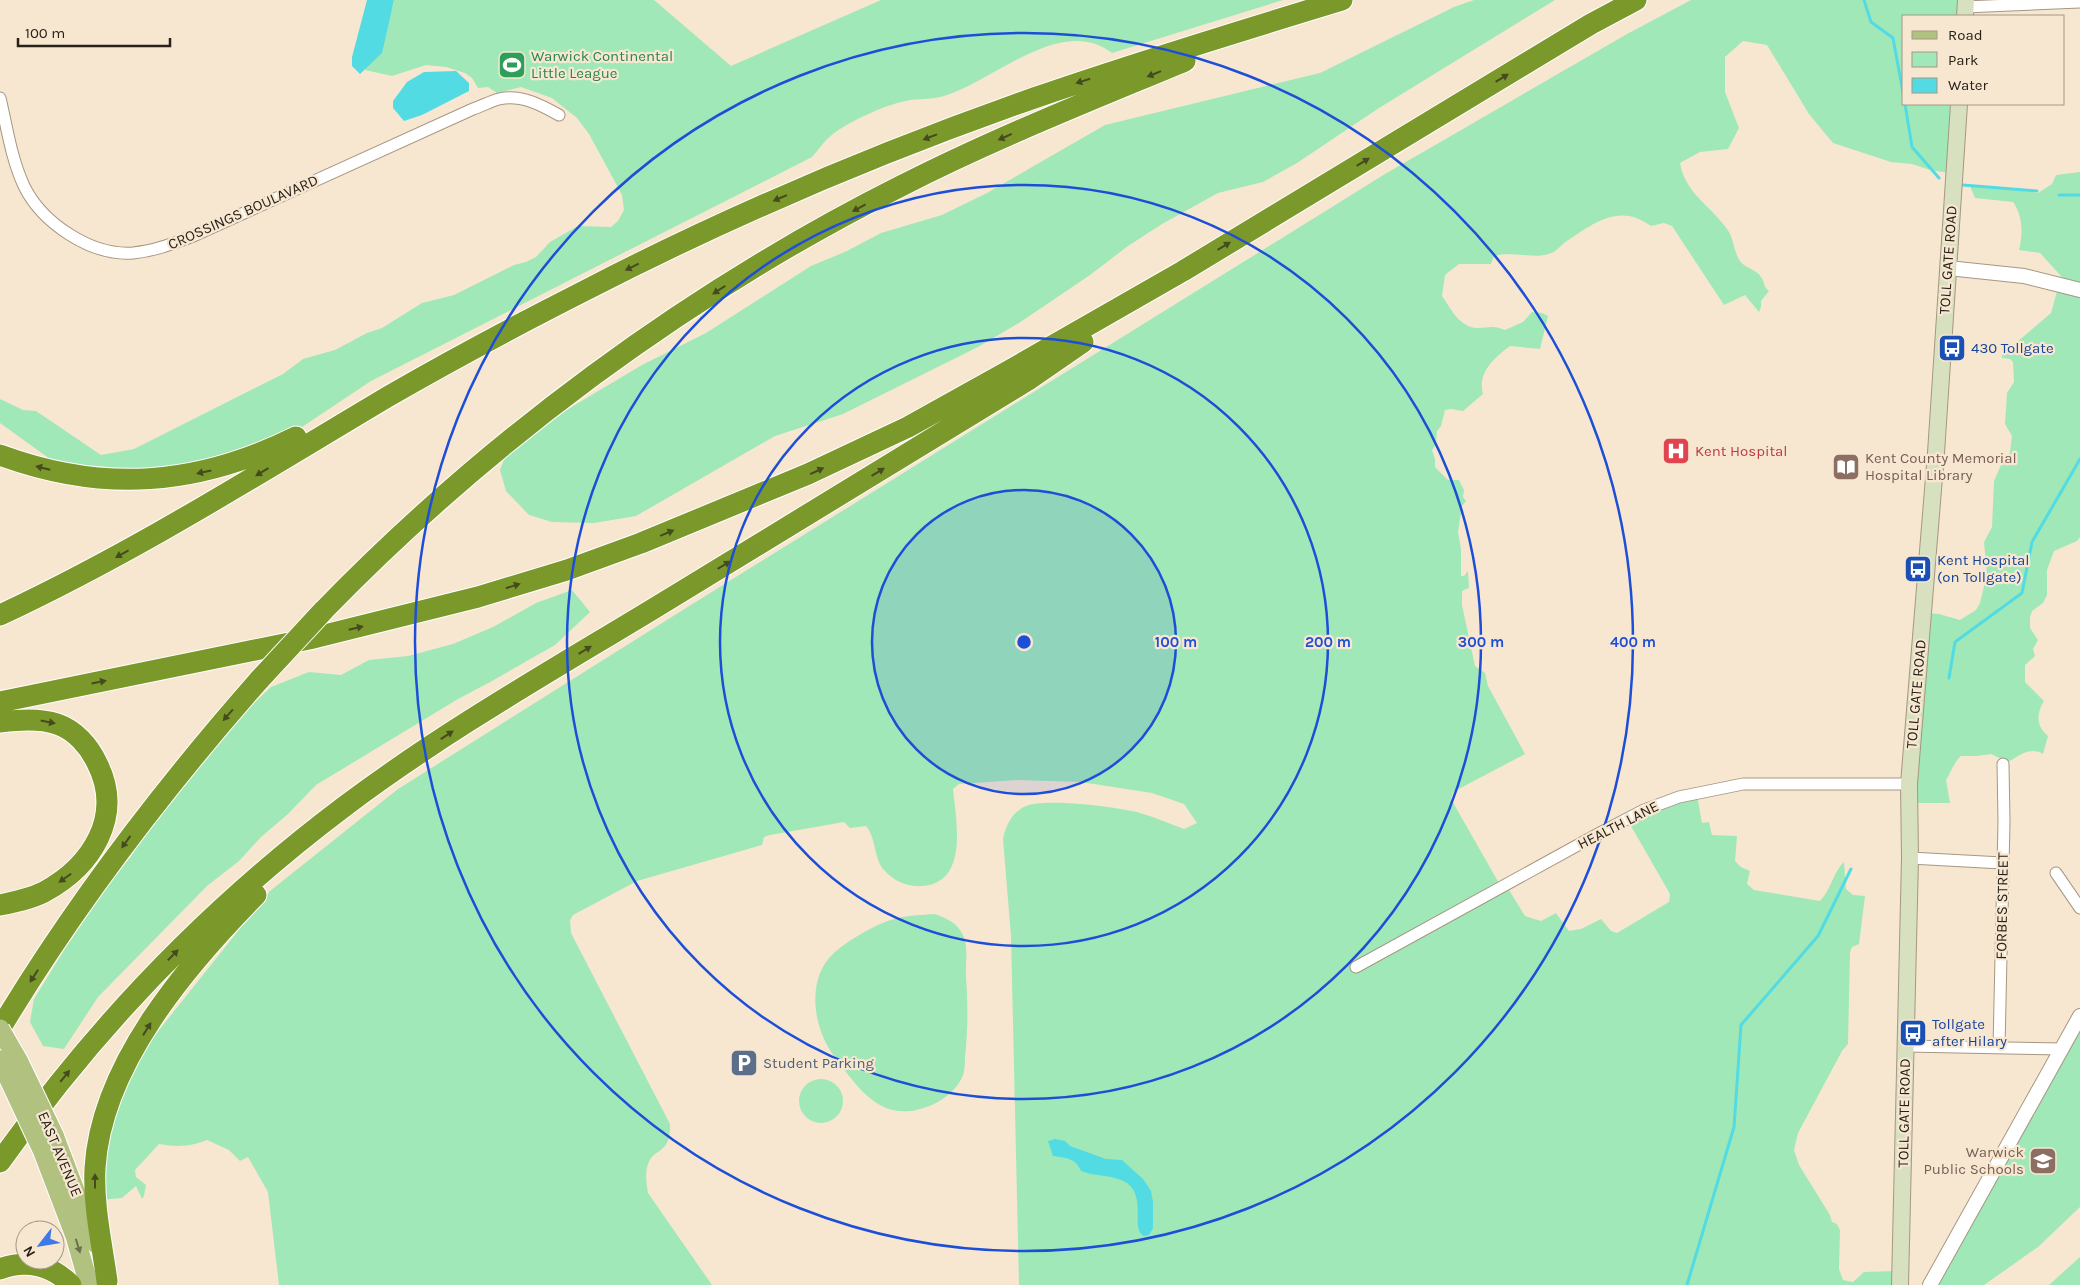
<svg xmlns="http://www.w3.org/2000/svg" width="2080" height="1285" font-family="Karla,sans-serif">
	<rect width="100%" height="100%" fill="#f7e7d1"/>
	<path fill="#a0e8b8" d="M394,0H654L731,66L881,0H1283L1112,53C1061,14 994,81 944,96C932,100 918,98 906,101C887,104 848,122 833,134C825,140 819,149 812,157L371,381L287,437L192,472H68L0,423V399L23,410L36,411L101,455L134,449L283,374L303,359L335,350L367,333L382,328L422,303L454,295L514,265L526,262L536,257L550,242L578,226L611,227L618,221L624,210L622,195L589,134L577,118L552,98L521,87L497,93L488,87L478,88L472,78L465,73L446,67L426,65L392,76L365,70L393,6Z
		M1474,0H1555L1379,108L1297,163L1263,182L1218,193L1162,224L1128,246L1090,275L1019,323L978,347L843,414L775,436L636,516L594,523L552,522L529,515L506,491L500,470L506,454L527,441L553,418L642,365L706,333L811,266L847,251L881,233L942,215L987,193L1105,125L1320,73L1454,7Z
		M1691,0H1965L1964,16H1904V104H1958L1950,173L1930,170L1912,164L1891,162L1833,143L1809,114L1767,45L1743,41L1725,57V92L1739,128L1728,149L1700,152L1680,163C1685,194 1714,208 1729,232C1734,241 1734,252 1740,261C1745,268 1757,270 1761,277C1765,282 1763,287 1769,291L1761,301V307L1759,312L1745,295L1724,305L1672,226L1664,223L1651,226C1618,202 1593,224 1564,243C1560,247 1554,253 1548,254C1536,259 1511,251 1494,256L1491,264H1459L1445,275L1442,296C1451,309 1460,328 1478,328C1492,328 1491,325 1505,330L1523,322L1532,312L1542,313L1548,316L1540,349L1510,346C1494,358 1477,373 1483,394L1463,411L1451,409L1445,410L1441,426L1437,431L1436,444L1432,450L1435,459V467L1448,480H1459L1464,490L1463,497L1466,501L1462,506L1458,532L1461,549V576H1464L1468,571L1469,588L1462,591V605L1475,666L1485,673L1488,686L1525,754L1453,792L1451,799L1500,885H1506L1525,916L1541,921L1556,913L1569,931L1581,929L1601,919L1611,931L1617,933L1669,902L1670,894L1627,819L1697,795L1702,823L1709,822L1712,835L1737,836L1735,861L1741,867L1750,871L1747,884L1754,890L1820,901C1831,890 1833,872 1844,862L1846,889L1853,895L1865,896L1859,944L1852,947L1850,952L1848,1044L1842,1051L1798,1133L1794,1150L1799,1165L1830,1215L1832,1222L1837,1224L1840,1230L1839,1269L1843,1280L1853,1282L1864,1272L1895,1271L1899,1285H1019L1011,936L1003,839C1006,825 1012,812 1026,806C1046,798 1118,807 1140,813C1155,817 1170,824 1184,829L1197,823L1184,804L1152,793L1081,782L1017,780L959,784L953,789C956,820 969,882 923,886C908,887 895,882 885,871C873,859 877,839 866,826L850,828L844,822L770,835L764,837L762,845L637,881L573,915L570,920L571,933L670,1124C670,1134 670,1142 662,1149C659,1152 654,1154 652,1157C644,1166 646,1182 648,1193L712,1285H279L268,1192L248,1157L240,1161L229,1150L207,1140C190,1147 176,1147 159,1144L135,1170L136,1177L146,1185L144,1196L142,1199L136,1186L122,1198L99,1200L97,1175L124,1074L270,891L398,789L686,608L1385,174L1627,34Z
		M2080,172V537L2077,541L2054,551L2047,570V595L2043,603L2032,611L2030,617V628L2038,640L2033,649L2035,656L2025,665V682L2044,701C2036,714 2036,726 2048,736L2043,754C2030,746 2019,756 2008,762L1991,754L1977,756H1961C1953,763 1952,771 1946,780L1950,803H1915L1926,613L1939,614L1960,620L1976,610L1980,603L1987,574L1984,542L1992,527L1994,481L2001,465L2009,460L2012,436L2005,424L2007,393L2014,382L2013,362L2010,359L2002,358V355L2051,313L2059,284L2070,286L2040,253L2019,250C2023,234 2023,216 2013,202L1975,198L1970,186L2004,188L2038,193L2052,184L2056,175Z
		M572,590L590,612L555,645L492,681L458,699L316,785L288,814L261,837L239,861L207,886L98,997L64,1049L43,1046L30,1022L34,999L66,947L109,884L132,855L152,823L238,718L271,687L309,672L341,675L369,660L408,656L453,644L493,627L536,603Z
		M935,914C945,918 954,921 960,930C970,943 965,962 966,977C968,1004 968,1030 965,1057C965,1062 965,1070 963,1075C959,1087 945,1099 934,1104C884,1127 861,1092 834,1056C813,1028 805,978 835,952C850,939 874,925 894,919C907,915 921,915 935,914Z
		M2080,1015V1207L2038,1247L1984,1285H1924Z
		M799 1101a22 22 0 1 1 44 0a22 22 0 1 1-44 0Z
		M2080,1257V1285H2049Z"/>
	<path fill="#53dbe3" d="M367,0H394L382,53L360,74L352,66V57Z
		M456,71L469,83V91L422,115L404,121L393,108V101L407,82L424,72Z
		M1055,1139L1065,1141L1070,1146L1106,1159L1122,1160L1143,1179L1151,1191L1153,1202V1228L1149,1235L1144,1236C1130,1229 1147,1198 1127,1183C1113,1174 1095,1177 1081,1171C1076,1158 1066,1158 1053,1156L1048,1141Z"/>
	<g fill="none" stroke-linecap="round" stroke-linejoin="round">
		<path stroke="#53dbe3" stroke-width="3" d="M1864,0L1871,22L1893,38L1904,98
			M1905,104L1912,147L1939,178
			M1963,185L2037,191
			M2059,195H2080
			M1949,678L1955,642L2022,593L2032,542L2080,459
			M1687,1285L1734,1127L1741,1025L1818,936L1851,869"/>
		<g stroke="#a69782" stroke-width="13">
			<path id="minor" d="M1965,7L2080,2
				M0,98C7,127 11,158 24,186C42,223 91,256 133,253C154,251 172,244 191,237L473,109C482,106 491,101 499,99C521,94 541,105 559,115
				M1910,858L2002,863
				M2056,873L2080,908
				M1356,967L1598,834L1644,810L1679,797L1743,784H1909
				M1906,1046L2063,1049
				M1999,1047L2004,822L2003,764"/>
		</g>
		<g stroke="#a69782" stroke-width="16">
			<path id="tertiary" d="M1948,268L2024,276L2080,290
				M1930,1285L2080,1016"/>
		</g>
		<g stroke="#a69782" stroke-width="18">
			<path id="secondary" d="M1965,16L1966,0
				M1900,1285L1910,858L1909,784L1936,453L1959,104"/>
		</g>
		<g stroke="#fff" stroke-width="21">
			<path id="primary" d="M54,1135L95,1243
				M43,1152L75,1236L89,1285"/>
		</g>
		<g stroke="#fff" stroke-width="23">
			<path id="motorway" d="M0,455C104,493 197,486 296,437
				M323,611C488,441 688,293 901,186C993,139 1089,101 1185,61
				M0,615C135,552 261,472 389,396C453,359 519,324 586,290C731,215 883,151 1037,97C1138,62 1240,31 1342,0
				M0,702L309,639L478,597L567,570L641,543L808,474L908,427L1005,373L1183,271L1591,24L1636,0
				M0,722C18,720 39,718 57,724C75,730 89,746 97,763C124,816 92,866 44,892C30,899 15,902 0,905
				M0,1029C75,904 164,788 260,679
				M0,1162C95,1027 212,906 345,806C442,733 549,672 653,609C778,532 903,456 1028,380L1083,342
				M0,1269C26,1259 52,1265 71,1285
				M107,1281C102,1244 93,1206 95,1168C101,1065 187,965 256,895"/>
		</g>
		<use href="#minor" stroke="#fff" stroke-width="11"/>
		<use href="#tertiary" stroke="#fff" stroke-width="14"/>
		<use href="#secondary" stroke="#d7e0bf" stroke-width="16"/>
		<use href="#primary" stroke="#b0c180" stroke-width="19"/>
		<use href="#motorway" stroke="#7b982b" stroke-width="21"/>
		<g stroke="#fff" stroke-width="21" stroke-linecap="butt">
			<path id="primary-bridge" d="M0,1029L19,1062L54,1135
				M0,1060L43,1152"/>
		</g>
		<g stroke="#fff" stroke-width="23" stroke-linecap="butt">
			<path id="motorway-bridge" d="M260,679L323,611"/>
		</g>
		<use href="#primary-bridge" stroke="#b0c180" stroke-width="19"/>
		<use href="#motorway-bridge" stroke="#7b982b" stroke-width="21"/>
	</g>
	<defs><path id="oneway-solid" d="M-6-.8H1V-3.2L6.5 0L1 3.2V.8H-6Z" transform="scale(1.25)"/></defs>
	<g fill="#444b1f">
		<use href="#oneway-solid" transform="translate(1154 74) rotate(158)"/>
		<use href="#oneway-solid" transform="translate(1502 78) rotate(-31)"/>
		<use href="#oneway-solid" transform="translate(1083 81) rotate(162)"/>
		<use href="#oneway-solid" transform="translate(930 137) rotate(159)"/>
		<use href="#oneway-solid" transform="translate(1005 137) rotate(156)"/>
		<use href="#oneway-solid" transform="translate(1363 162) rotate(-31)"/>
		<use href="#oneway-solid" transform="translate(780 198) rotate(157)"/>
		<use href="#oneway-solid" transform="translate(859 208) rotate(152)"/>
		<use href="#oneway-solid" transform="translate(1224 246) rotate(-31)"/>
		<use href="#oneway-solid" transform="translate(632 267) rotate(154)"/>
		<use href="#oneway-solid" transform="translate(719 290) rotate(147)"/>
		<use href="#oneway-solid" transform="translate(43 468) rotate(-166)"/>
		<use href="#oneway-solid" transform="translate(817 471) rotate(-25)"/>
		<use href="#oneway-solid" transform="translate(204 472) rotate(168)"/>
		<use href="#oneway-solid" transform="translate(262 472) rotate(149)"/>
		<use href="#oneway-solid" transform="translate(878 472) rotate(-31)"/>
		<use href="#oneway-solid" transform="translate(667 533) rotate(-23)"/>
		<use href="#oneway-solid" transform="translate(122 554) rotate(151)"/>
		<use href="#oneway-solid" transform="translate(724 565) rotate(-31)"/>
		<use href="#oneway-solid" transform="translate(513 586) rotate(-17)"/>
		<use href="#oneway-solid" transform="translate(356 628) rotate(-13)"/>
		<use href="#oneway-solid" transform="translate(585 650) rotate(-31)"/>
		<use href="#oneway-solid" transform="translate(99 682) rotate(-11)"/>
		<use href="#oneway-solid" transform="translate(228 715) rotate(131)"/>
		<use href="#oneway-solid" transform="translate(48 722) rotate(11)"/>
		<use href="#oneway-solid" transform="translate(447 735) rotate(-33)"/>
		<use href="#oneway-solid" transform="translate(126 842) rotate(126)"/>
		<use href="#oneway-solid" transform="translate(65 878) rotate(145)"/>
		<use href="#oneway-solid" transform="translate(173 955) rotate(-46)"/>
		<use href="#oneway-solid" transform="translate(34 976) rotate(123)"/>
		<use href="#oneway-solid" transform="translate(147 1029) rotate(-58)"/>
		<use href="#oneway-solid" transform="translate(65 1076) rotate(-51)"/>
		<use href="#oneway-solid" transform="translate(95 1181) rotate(-90)"/>
	</g>
	<use fill="#6c714c" href="#oneway-solid" transform="translate(78 1246) rotate(73)"/>
	<circle cx="1024" cy="642" r="152" fill="#1d4ed8" fill-opacity=".12"/>
	<g fill="none" stroke="#1d4ed8" stroke-width="2.5">
		<circle cx="1024" cy="642" r="152"/>
		<circle cx="1024" cy="642" r="304"/>
		<circle cx="1024" cy="642" r="457"/>
		<circle cx="1024" cy="642" r="609"/>
	</g>
	<defs>
		<g id="stadium-square" transform="scale(1.4375)"><rect x="-9" y="-9" width="18" height="18" rx="4" fill="#2e9e5b" stroke="#f7e7d1"/><path d="M0-5a6.5 5 0 1 0 0 10a6.5 5 0 1 0 0-10ZM-3.5-1.8h7v3.6h-7Z" fill="#fff"/></g>
		<g id="bus-square" transform="scale(1.4375)"><rect x="-9" y="-9" width="18" height="18" rx="4" fill="#1a4fb4" stroke="#f7e7d1"/><path d="M-5-6H5V4H4V6H2V4H-2V6H-4V4H-5ZM-3.5-4V0h7V-4ZM-3.5 1.2v1.5H-2V1.2ZM2 1.2v1.5H3.5V1.2Z" fill="#fff"/></g>
		<g id="hospital-square" transform="scale(1.4375)"><rect x="-9" y="-9" width="18" height="18" rx="4" fill="#e0444e" stroke="#f7e7d1"/><path d="M-5-5h3v3.5h4V-5h3V5h-3V1.5h-4V5h-3Z" fill="#fff"/></g>
		<g id="library-square" transform="scale(1.4375)"><rect x="-9" y="-9" width="18" height="18" rx="4" fill="#8d6e63" stroke="#f7e7d1"/><path d="M-6-4Q-3-5.5-.7-3.5V5Q-3 3-6 4ZM6-4Q3-5.5 .7-3.5V5Q3 3 6 4Z" fill="#fff"/></g>
		<g id="parking-square" transform="scale(1.4375)"><rect x="-9" y="-9" width="18" height="18" rx="4" fill="#5c6f8a" stroke="#f7e7d1"/><path d="M-3.5-5.5H1a3.5 3.5 0 0 1 0 7H-1V5.5H-3.5ZM-1-3.4V-.6H.8a1.4 1.4 0 0 0 0-2.8Z" fill="#fff"/></g>
		<g id="school-square" transform="scale(1.4375)"><rect x="-9" y="-9" width="18" height="18" rx="4" fill="#8d6e63" stroke="#f7e7d1"/><path d="M0-5L7-2L0 1L-7-2ZM-4 1L0 2.5L4 1V4Q0 6-4 4Z" fill="#fff"/></g>
	</defs>
	<g fill-rule="evenodd">
		<use href="#stadium-square" x="512" y="65"/>
		<use href="#bus-square" x="1952" y="348"/>
		<use href="#hospital-square" x="1676" y="451"/>
		<use href="#library-square" x="1846" y="467"/>
		<use href="#bus-square" x="1918" y="569"/>
		<use href="#bus-square" x="1913" y="1033"/>
		<use href="#parking-square" x="744" y="1063"/>
		<use href="#school-square" x="2043" y="1161"/>
	</g>
	<g text-anchor="middle" dominant-baseline="central" stroke-width="4.5" stroke-linejoin="round" paint-order="stroke">
		<g font-size="15" fill="#27864d" stroke="#f7e7d1" text-anchor="start">
			<text x="531" y="56">Warwick Continental<tspan x="531" dy="17">Little League</tspan></text>
		</g>
		<g font-size="15" fill="#272119" stroke="#f7e7d1">
			<text transform="translate(243 212) rotate(-24)">CROSSINGS BOULAVARD</text>
			<text transform="translate(1948 260) rotate(-86)">TOLL GATE ROAD</text>
			<text transform="translate(1916 694) rotate(-85)">TOLL GATE ROAD</text>
			<text transform="translate(1618 825) rotate(-27)">HEALTH LANE</text>
			<text transform="translate(2002 906) rotate(-89)">FORBES STREET</text>
			<text transform="translate(1904 1113) rotate(-89)">TOLL GATE ROAD</text>
			<text transform="translate(60 1154) rotate(67)">EAST AVENUE</text>
		</g>
		<g font-size="15" fill="#164399" stroke="#f7e7d1" text-anchor="start">
			<text x="1971" y="348">430 Tollgate</text>
			<text x="1937" y="560">Kent Hospital<tspan x="1937" dy="17">(on Tollgate)</tspan></text>
			<text x="1932" y="1024">Tollgate<tspan x="1932" dy="17">after Hilary</tspan></text>
		</g>
		<g font-size="15" fill="#be3a42" stroke="#f7e7d1" text-anchor="start">
			<text x="1695" y="451">Kent Hospital</text>
		</g>
		<g font-size="15" fill="#785e54" stroke="#f7e7d1" text-anchor="start">
			<text x="1865" y="458">Kent County Memorial<tspan x="1865" dy="17">Hospital Library</tspan></text>
			<text x="2024" y="1152" text-anchor="end">Warwick<tspan x="2024" dy="17">Public Schools</tspan></text>
		</g>
		<g font-size="15" fill="#4e5e75" stroke="#f7e7d1" text-anchor="start">
			<text x="763" y="1063">Student Parking</text>
		</g>
	</g>
	<circle cx="1024" cy="642" r="8" fill="#1d4ed8" stroke="#f7e7d1" stroke-width="2.5"/>
	<g font-size="15" text-anchor="middle" font-weight="bold" fill="#1d4ed8" stroke="#f7e7d1" stroke-width="4.5" stroke-linejoin="round" paint-order="stroke">
		<text x="1176" y="647">100 m</text>
		<text x="1328" y="647">200 m</text>
		<text x="1481" y="647">300 m</text>
		<text x="1633" y="647">400 m</text>
	</g>
	<rect x="1902" y="15" width="162" height="90" fill="#f7e7d1" stroke="#a49887"/>
	<rect x="1912" y="31" width="25" height="8" fill="#b0c180" stroke="#a49887"/>
	<text x="1948" y="40" font-size="15" fill="#272119">Road</text>
	<rect x="1912" y="52" width="25" height="15" fill="#a0e8b8" stroke="#a49887"/>
	<text x="1948" y="65" font-size="15" fill="#272119">Park</text>
	<rect x="1912" y="78" width="25" height="15" fill="#53dbe3" stroke="#a49887"/>
	<text x="1948" y="90" font-size="15" fill="#272119">Water</text>
	<g transform="translate(40 1245) rotate(239)"><circle r="24" fill="#f7e7d1" stroke="#a49887"/>
	<path d="M0-4L9 19L0 12L-9 19Z" fill="#3f78e8"/>
	<text y="-8" font-size="14" font-weight="bold" text-anchor="middle" fill="#272119">N</text>
	</g>
	<path d="M18 38v8h152v-8" fill="none" stroke="#272119" stroke-width="2.5"/>
	<text x="25" y="38" font-size="15" fill="#272119" stroke="#f7e7d1" stroke-width="4" paint-order="stroke">100 m</text>
</svg>
